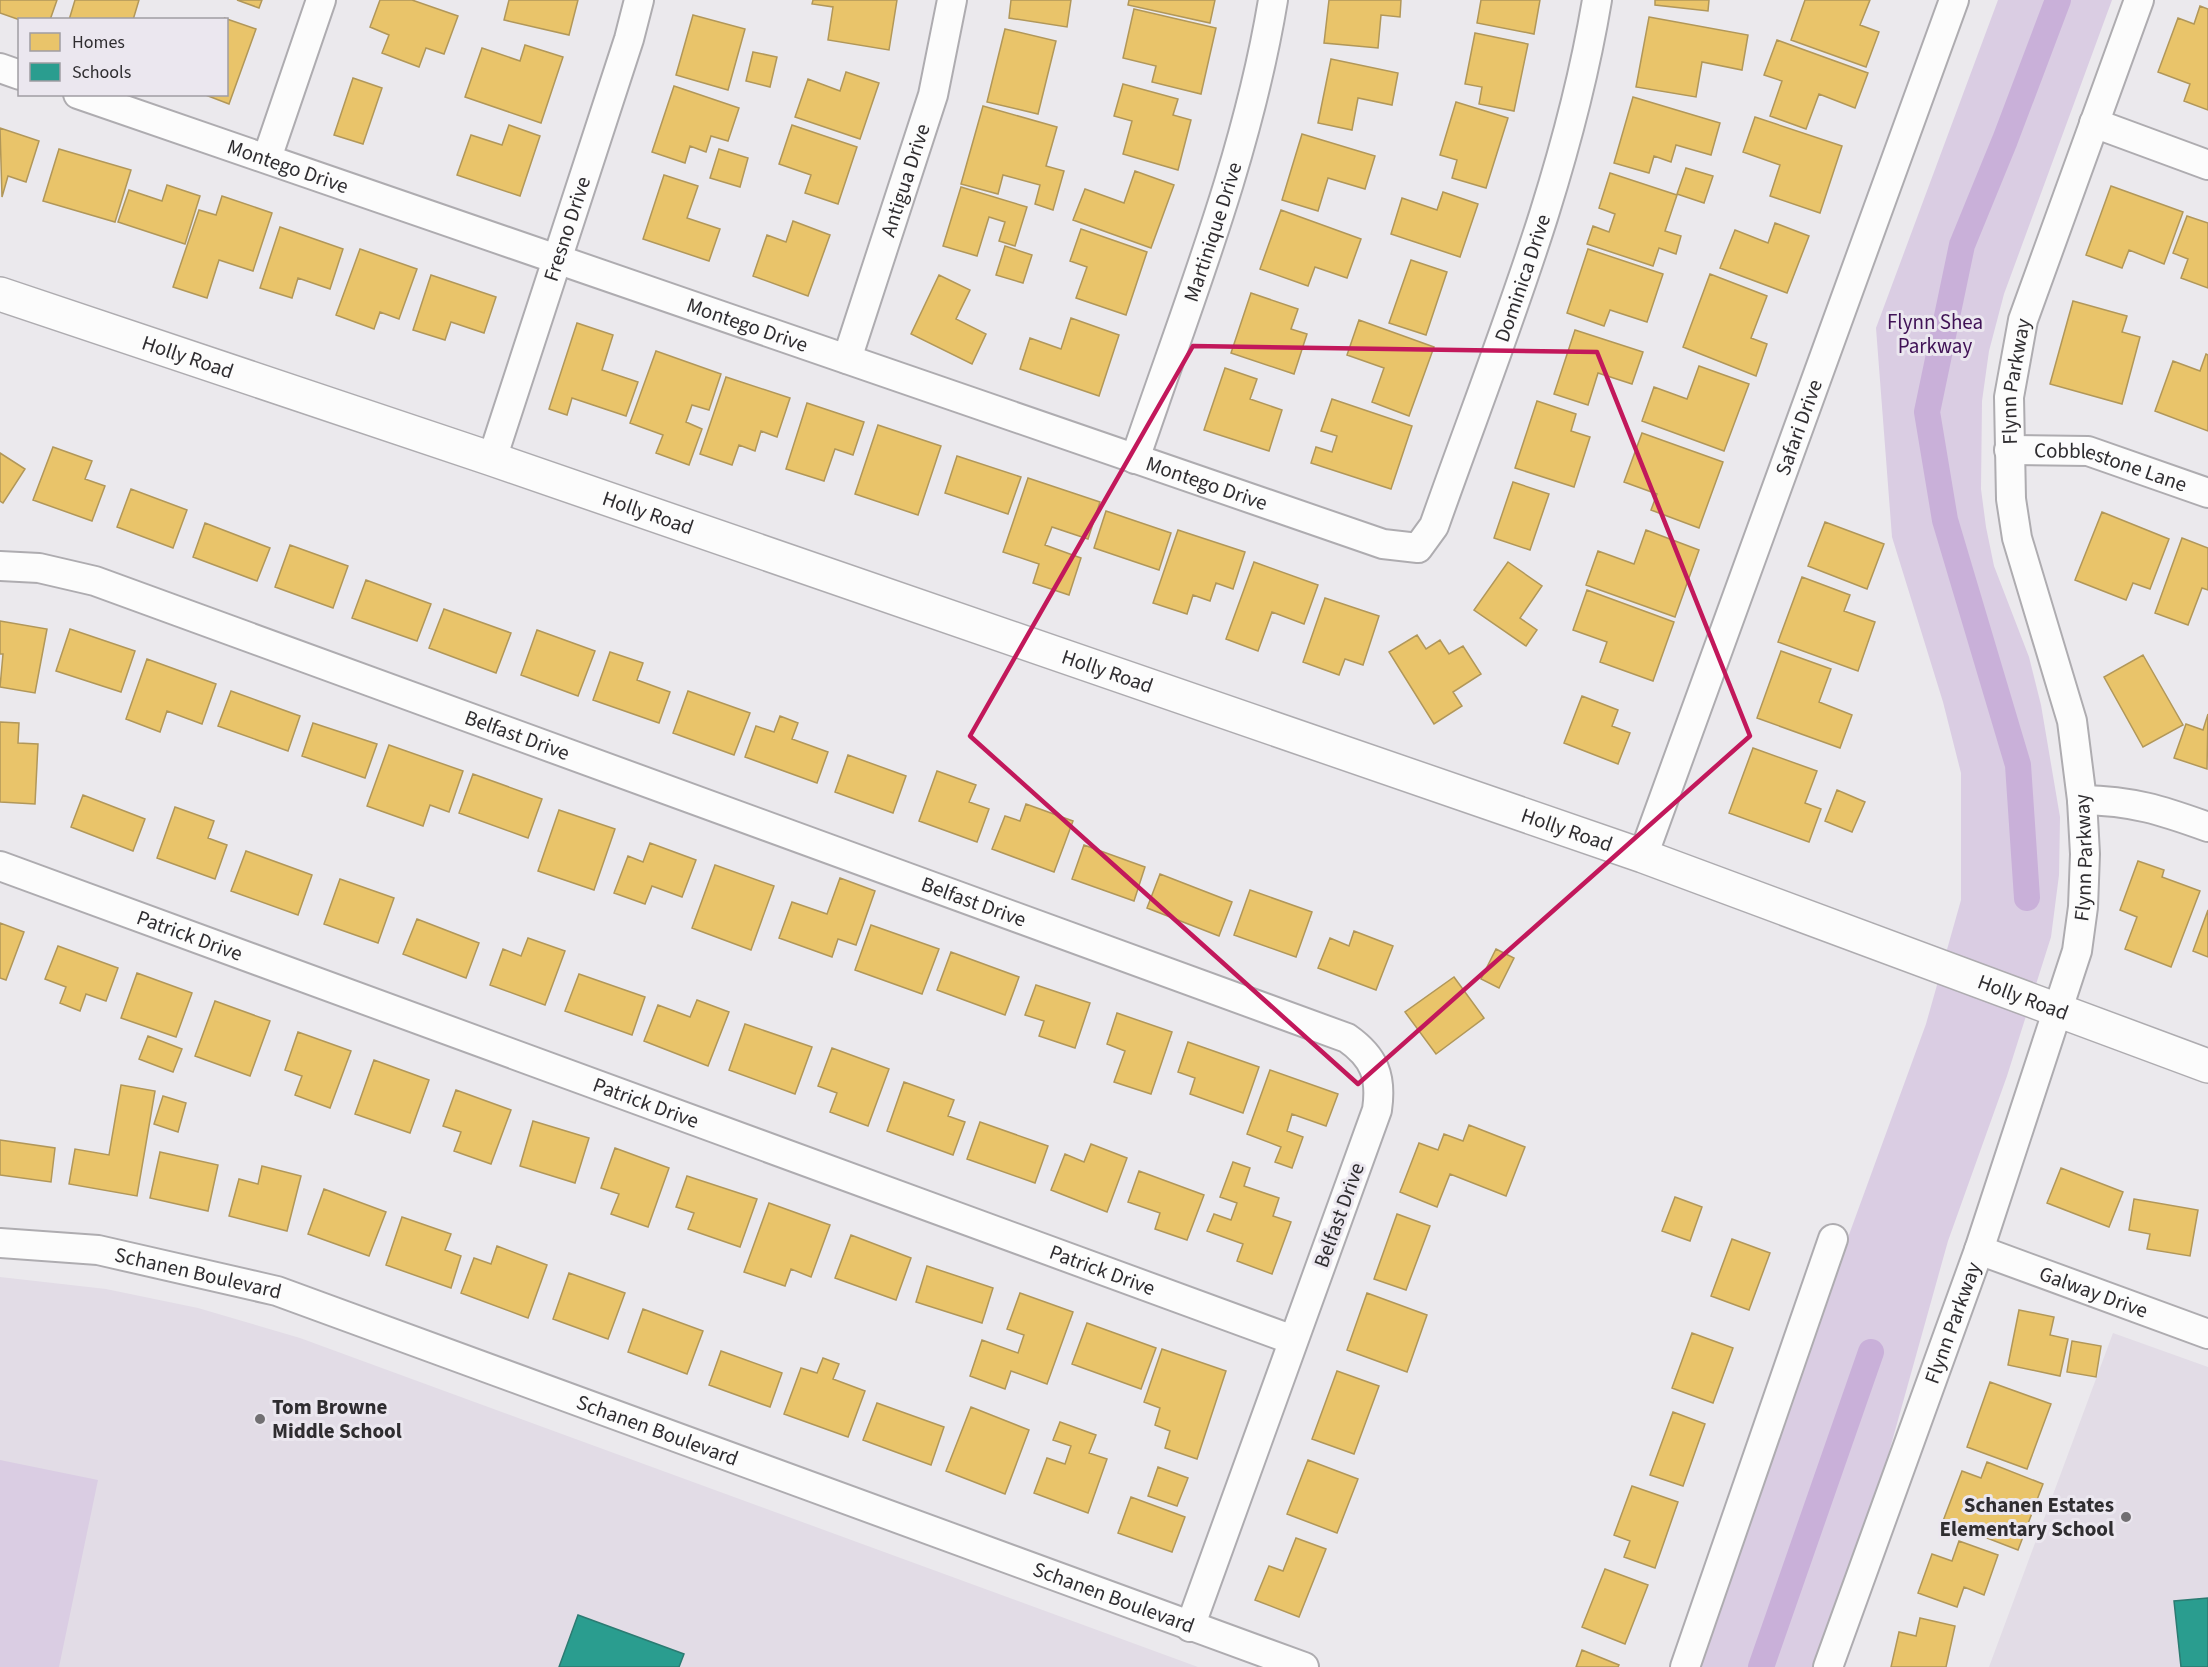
<svg xmlns="http://www.w3.org/2000/svg" width="2208" height="1667" font-family="'Source Sans 3',sans-serif">
	<rect width="100%" height="100%" fill="#ebe9ed"/>
	<path fill="#e2dce6" d="M0,1277L106,1289L198,1308L300,1338L1198,1667H0Z
		M2113,1333L2208,1367V1667H1989Z"/>
	<path fill="#dacde3" d="M1998,0H2112L2004,294L1989,351L1982,401L1981,489L1986,527L1994,566L2029,657L2041,705L2060,817L2059,875L2051,937L2007,1076L1948,1241L1886,1463L1812,1667H1691L1926,1024L1961,900V773L1943,702L1892,537L1876,328Z
		M0,1460L98,1480L59,1667H0Z"/>
	<path fill="#e9c46a" stroke="#b19759" stroke-width="1.5" d="M0,0H57L50,20H20L0,13Z
		M75,0H139L133,20H69Z
		M237,0H262L259,8Z
		M380,0H412L458,16L444,54L426,48L419,67L382,53L389,35L370,27Z
		M509,0H578L569,35L504,20Z
		M813,0H897L889,50L828,40L833,7L812,4Z
		M1011,0H1071L1067,27L1009,18Z
		M1129,0H1215L1210,23L1128,5Z
		M1329,0H1401L1400,17L1381,15L1378,48L1324,43Z
		M1481,0H1540L1534,34L1477,23Z
		M1655,0H1709L1708,11L1655,5Z
		M1805,0H1870L1860,25L1879,32L1866,67L1791,40Z
		M2200,6L2208,9V110L2184,101L2190,84L2158,72L2178,18L2194,24Z
		M1134,9L1216,28L1201,94L1152,82L1156,66L1123,58Z
		M693,15L745,29L728,90L676,75Z
		M1649,17L1748,35L1742,70L1702,62L1696,97L1636,87Z
		M224,18L256,29L229,104L203,94H226V20Z
		M1005,29L1056,41L1038,114L987,102Z
		M1475,33L1528,44L1514,111L1479,104L1482,87L1465,84Z
		M1777,40L1868,73L1855,108L1819,94L1806,129L1770,116L1782,81L1764,75Z
		M525,45L563,57L541,123L465,97L482,48L520,61Z
		M753,52L777,57L770,87L746,81Z
		M1331,59L1398,73L1392,105L1358,98L1352,130L1318,123Z
		M846,72L879,83L860,139L795,117L808,79L840,91Z
		M353,78L382,88L363,144L334,135Z
		M1123,84L1178,99L1173,115L1191,120L1178,170L1123,154L1132,121L1114,116Z
		M674,86L739,108L728,141L711,136L706,152L690,146L685,163L652,152Z
		M1633,97L1720,123L1711,155L1676,145L1671,162L1654,156L1649,173L1614,163Z
		M1456,102L1508,118L1486,188L1452,178L1457,160L1440,155Z
		M983,106L1057,127L1046,166L1064,171L1053,210L1035,204L1040,185L1003,175L998,194L961,184Z
		M1755,117L1842,146L1820,213L1770,196L1780,165L1743,152Z
		M509,125L540,136L520,196L457,175L471,135L502,145Z
		M792,125L857,147L838,204L805,193L811,175L779,164Z
		M0,128L39,141L26,182L8,176L2,197Z
		M1302,134L1375,156L1365,189L1328,178L1318,211L1282,200Z
		M59,149L131,170L115,222L43,201Z
		M719,149L748,158L740,187L710,178Z
		M1686,168L1713,176L1704,203L1677,194Z
		M1135,171L1174,185L1151,248L1073,220L1085,189L1124,203Z
		M1610,173L1677,195L1665,231L1681,236L1676,254L1659,248L1653,266L1587,244L1593,226L1609,232L1615,214L1599,208Z
		M664,175L698,186L687,218L720,229L709,261L643,239Z
		M167,185L200,196L185,244L118,222L129,190L162,201Z
		M2111,186L2183,212L2164,264L2129,250L2122,268L2086,255Z
		M961,187L1027,207L1015,246L999,241L1005,222L989,217L977,256L943,246Z
		M1443,192L1478,204L1460,257L1391,234L1402,198L1437,210Z
		M222,196L272,213L253,271L219,260L207,298L173,287L199,210L216,215Z
		M1281,210L1361,239L1347,278L1315,267L1308,286L1260,269Z
		M2187,216L2208,223V288L2181,278L2188,259L2173,253Z
		M793,221L830,235L808,296L753,276L767,235L786,242Z
		M1775,223L1809,236L1787,293L1720,268L1735,230L1768,243Z
		M280,227L343,249L330,289L298,278L292,298L260,288Z
		M1081,229L1147,252L1126,315L1076,298L1087,267L1070,261Z
		M1005,246L1032,255L1023,283L996,275Z
		M360,249L417,269L399,319L380,312L374,329L336,315Z
		M1588,249L1663,274L1647,322L1610,310L1604,326L1567,313Z
		M1411,260L1447,272L1426,335L1389,323Z
		M1710,274L1767,296L1751,338L1767,344L1756,376L1683,347Z
		M431,275L496,297L484,333L451,322L445,340L413,330Z
		M939,275L970,290L956,319L986,334L972,364L911,334Z
		M1251,293L1298,309L1291,329L1307,334L1294,374L1231,353Z
		M2073,301L2127,316L2122,332L2140,337L2122,404L2050,384Z
		M1071,318L1119,335L1099,396L1020,369L1030,338L1061,349Z
		M1359,320L1434,347L1409,416L1372,402L1384,368L1347,355Z
		M577,323L613,335L602,370L638,382L626,416L572,398L567,415L549,409Z
		M1575,330L1643,352L1632,384L1598,373L1588,405L1554,394Z
		M656,351L721,374L709,410L692,405L686,422L702,429L689,465L656,453L663,435L630,423Z
		M2206,354L2208,355V431L2155,411L2173,361L2200,371Z
		M1699,366L1749,384L1724,451L1642,421L1654,387L1687,399Z
		M1225,368L1257,379L1250,399L1282,410L1269,451L1204,430Z
		M726,377L790,398L777,437L761,431L755,451L739,445L732,465L700,454Z
		M1332,399L1412,426L1391,489L1311,463L1316,447L1332,452L1337,436L1321,431Z
		M1537,401L1576,414L1571,431L1590,437L1574,487L1515,468Z
		M807,403L864,422L853,455L835,449L824,481L786,469Z
		M878,425L941,446L918,515L855,494Z
		M1642,433L1723,462L1699,528L1651,510L1657,494L1624,482Z
		M53,447L92,461L85,479L105,486L92,521L33,500Z
		M0,453L25,469L3,503L0,501Z
		M957,456L1021,477L1008,514L945,493Z
		M1028,478L1100,502L1088,539L1052,527L1045,545L1081,558L1069,595L1033,583L1039,564L1003,552Z
		M1513,482L1549,494L1530,550L1494,538Z
		M131,489L187,510L173,548L117,527Z
		M1106,511L1171,533L1159,570L1094,548Z
		M2102,512L2169,539L2150,589L2133,583L2126,600L2075,580Z
		M1825,522L1884,544L1867,589L1808,566Z
		M205,523L270,548L257,581L193,557Z
		M1178,530L1245,552L1233,589L1216,583L1210,601L1193,595L1187,614L1153,603Z
		M1646,530L1699,550L1675,617L1586,585L1598,551L1634,564Z
		M2182,538L2208,548V590L2202,588L2188,625L2155,613Z
		M290,545L348,566L333,608L275,587Z
		M1254,562L1318,585L1304,624L1272,612L1258,651L1226,639Z
		M1508,562L1542,586L1520,618L1537,630L1526,646L1474,610Z
		M1802,577L1850,595L1844,611L1875,622L1858,671L1778,642Z
		M366,580L431,604L417,641L352,618Z
		M1587,590L1674,622L1653,681L1600,662L1607,642L1573,630Z
		M1325,598L1379,616L1363,665L1345,659L1339,675L1303,662Z
		M444,609L511,633L496,673L429,648Z
		M0,621L47,629L35,693L0,687L3,654H0Z
		M70,629L135,651L121,692L56,671Z
		M537,630L595,651L578,696L521,675Z
		M1417,635L1426,649L1440,640L1449,654L1463,646L1481,674L1453,692L1462,706L1434,724L1389,652Z
		M1781,651L1831,669L1819,702L1852,715L1840,748L1757,718Z
		M610,652L643,663L637,680L670,692L659,723L593,700Z
		M2143,655L2183,725L2143,747L2104,677Z
		M147,659L216,684L202,724L167,711L160,732L126,719Z
		M231,691L300,716L288,751L218,726Z
		M688,691L750,713L734,755L673,733Z
		M1582,696L1618,710L1612,726L1630,733L1618,764L1564,743Z
		M2208,714L2207,769L2174,758L2186,724L2203,730Z
		M780,716L798,723L792,739L828,752L817,783L745,757L756,726L774,732Z
		M0,722L19,723L18,743L38,744L35,804L0,802Z
		M313,723L377,744L365,778L302,756Z
		M389,745L463,771L449,812L430,805L423,826L367,806Z
		M1753,748L1817,771L1805,803L1821,809L1809,842L1729,813Z
		M848,755L906,776L893,813L835,792Z
		M937,771L976,785L969,802L989,809L977,842L919,821Z
		M473,774L542,799L528,838L459,813Z
		M1837,790L1865,802L1852,832L1825,821Z
		M83,795L145,819L133,851L71,827Z
		M1026,804L1073,821L1054,872L992,849L1005,816L1020,821Z
		M175,807L214,821L208,838L227,845L215,879L157,858Z
		M559,810L615,829L594,890L538,871Z
		M650,843L696,860L682,897L652,886L645,904L614,893L628,856L643,862Z
		M1084,845L1145,867L1134,901L1072,879Z
		M246,851L312,875L298,915L231,891Z
		M2138,861L2164,870L2162,877L2200,891L2171,967L2125,949L2137,917L2120,910Z
		M715,865L774,886L751,950L692,928Z
		M1160,874L1232,902L1219,936L1147,908Z
		M840,878L875,891L856,945L838,939L832,957L779,938L792,902L827,914Z
		M340,879L394,898L378,943L324,924Z
		M1250,890L1312,912L1296,957L1234,935Z
		M2208,910V957L2193,951Z
		M417,919L479,943L466,978L403,954Z
		M0,923L24,932L6,980L0,978Z
		M871,925L939,949L922,994L855,970Z
		M1354,931L1393,946L1376,990L1318,968L1330,938L1349,946Z
		M528,938L565,951L545,1005L490,985L503,949L521,956Z
		M58,946L118,968L106,1001L86,994L80,1011L60,1003L66,987L45,979Z
		M1496,949L1514,958L1499,988L1481,979Z
		M951,952L1019,977L1005,1015L937,990Z
		M137,973L192,993L176,1037L121,1018Z
		M579,974L645,997L632,1035L565,1011Z
		M1454,977L1484,1018L1436,1054L1405,1012Z
		M1036,985L1090,1003L1075,1048L1039,1036L1044,1021L1025,1015Z
		M697,1000L729,1012L708,1066L644,1041L658,1005L690,1017Z
		M215,1001L270,1021L250,1076L195,1056Z
		M1117,1013L1172,1032L1151,1094L1114,1082L1125,1051L1107,1044Z
		M745,1024L812,1047L795,1094L729,1070Z
		M298,1032L351,1051L330,1108L295,1095L302,1076L285,1070Z
		M148,1036L182,1049L173,1072L139,1059Z
		M1188,1042L1259,1067L1243,1113L1190,1094L1195,1078L1178,1072Z
		M832,1048L889,1069L868,1126L830,1112L837,1093L818,1086Z
		M374,1060L429,1080L410,1133L355,1114Z
		M1270,1070L1338,1094L1326,1126L1292,1114L1287,1131L1303,1137L1292,1168L1275,1162L1281,1147L1247,1134Z
		M904,1082L954,1100L948,1116L965,1122L953,1155L887,1131Z
		M121,1085L155,1091L137,1196L69,1184L75,1149L109,1155Z
		M456,1090L511,1110L491,1164L454,1151L461,1132L443,1126Z
		M163,1096L186,1103L178,1132L154,1124Z
		M533,1121L589,1138L575,1183L520,1166Z
		M980,1122L1048,1146L1035,1183L967,1159Z
		M1469,1125L1525,1147L1506,1196L1450,1174L1437,1207L1400,1192L1419,1143L1438,1150L1444,1134L1463,1141Z
		M0,1140L55,1148L51,1182L0,1175Z
		M1091,1144L1127,1158L1107,1212L1051,1190L1065,1154L1084,1162Z
		M615,1148L669,1168L648,1227L611,1214L619,1194L601,1188Z
		M160,1152L218,1165L208,1211L150,1198Z
		M1233,1162L1250,1168L1244,1186L1279,1198L1273,1216L1291,1222L1272,1274L1237,1261L1243,1244L1207,1231L1214,1214L1231,1220L1237,1203L1220,1197Z
		M262,1166L301,1176L287,1231L229,1216L239,1179L258,1184Z
		M2061,1168L2123,1192L2109,1227L2047,1203Z
		M1139,1171L1204,1195L1187,1240L1155,1229L1160,1213L1128,1202Z
		M687,1176L757,1199L740,1247L688,1229L694,1213L676,1207Z
		M324,1189L386,1212L369,1256L308,1234Z
		M1675,1197L1702,1207L1690,1241L1662,1231Z
		M2134,1199L2198,1210L2190,1256L2147,1249L2150,1234L2129,1230Z
		M769,1203L830,1225L811,1277L791,1269L785,1286L744,1272Z
		M1397,1214L1430,1226L1406,1290L1374,1279Z
		M402,1217L451,1234L445,1250L461,1256L451,1288L386,1265Z
		M851,1235L911,1258L896,1300L835,1278Z
		M1732,1239L1770,1253L1749,1310L1711,1296Z
		M497,1246L547,1265L528,1318L461,1293L474,1258L491,1264Z
		M927,1266L993,1288L982,1323L916,1302Z
		M569,1273L625,1293L608,1339L553,1319Z
		M1020,1293L1073,1312L1047,1384L1011,1371L1005,1389L970,1376L982,1340L1018,1353L1024,1335L1007,1329Z
		M1367,1293L1427,1315L1407,1372L1347,1350Z
		M643,1309L703,1331L687,1374L628,1352Z
		M2019,1310L2054,1317L2050,1335L2068,1339L2060,1376L2008,1365Z
		M1087,1323L1156,1348L1141,1389L1072,1364Z
		M1692,1333L1733,1348L1713,1403L1672,1388Z
		M2072,1341L2101,1346L2096,1377L2067,1372Z
		M1162,1349L1226,1371L1197,1459L1165,1448L1170,1431L1155,1425L1160,1408L1144,1402Z
		M721,1351L782,1373L770,1407L709,1385Z
		M823,1358L839,1364L833,1379L865,1391L848,1437L784,1414L801,1368L817,1373Z
		M1337,1371L1379,1386L1354,1454L1312,1439Z
		M1990,1382L2051,1404L2027,1469L1967,1447Z
		M877,1403L944,1427L931,1465L863,1440Z
		M971,1407L1029,1430L1005,1494L946,1471Z
		M1673,1412L1705,1424L1683,1486L1650,1475Z
		M1060,1422L1096,1435L1089,1453L1107,1459L1088,1513L1034,1493L1047,1458L1065,1464L1071,1446L1053,1440Z
		M1308,1460L1358,1479L1337,1533L1287,1514Z
		M1987,1462L2043,1484L2018,1550L1943,1521L1962,1471L1981,1478Z
		M1158,1467L1188,1478L1177,1506L1148,1496Z
		M1632,1486L1678,1502L1655,1568L1624,1557L1630,1541L1614,1535Z
		M1131,1497L1185,1517L1172,1552L1118,1533Z
		M1296,1538L1326,1549L1299,1617L1255,1600L1269,1566L1283,1571Z
		M1959,1541L1998,1555L1984,1595L1964,1587L1957,1607L1918,1593L1932,1554L1952,1561Z
		M1605,1569L1648,1585L1625,1644L1582,1627Z
		M1920,1618L1955,1626L1946,1667H1891L1899,1632L1916,1636Z
		M1582,1650L1619,1665L1618,1667H1576Z"/>
	<path fill="#2a9d8f" stroke="#2c7b72" stroke-width="1.5" d="M2208,1598V1667H2181L2174,1601Z
		M578,1615L684,1654L679,1667H559Z"/>
	<g fill="none" stroke-linecap="round" stroke-linejoin="round">
		<path stroke="#c9b0d9" stroke-width="26" d="M2027,898L2018,765L1945,520L1927,412L1962,245L2005,140L2058,0
			M1761,1667L1871,1352"/>
		<g stroke="#aeacb0" stroke-width="32">
			<g id="minor">
				<path d="M0,68L20,75"/>
				<path id="s1" d="M78,94L1383,544L1418,548L1434,526C1495,353 1567,181 1597,0"/>
				<path d="M2094,123L2208,165"/>
				<path d="M267,158L321,0"/>
				<path id="s2" d="M847,359L933,95L952,0"/>
				<path id="s3" d="M2009,450L2088,451L2208,493"/>
				<path id="s4" d="M492,459L629,39L639,0"/>
				<path id="s5" d="M1135,459C1186,308 1247,158 1273,0"/>
				<path id="s6" d="M0,566L39,568L95,581L1347,1038C1374,1057 1382,1076 1377,1110L1190,1627"/>
				<path d="M2082,800C2133,801 2161,810 2208,827"/>
				<path id="s7" d="M1643,856L1954,0"/>
				<path id="s8" d="M0,866L1293,1340"/>
				<path id="s9" d="M0,1243L98,1250L277,1291L1304,1667"/>
				<path id="s10" d="M1979,1250L2208,1334"/>
				<path d="M1685,1667L1833,1239"/>
				<path id="s11" d="M1828,1667L1979,1250L2077,951L2083,907L2085,854L2082,800L2072,721L2017,538L2011,499L2009,397L2023,320L2139,0"/>
			</g>
		</g>
		<g stroke="#aeacb0" stroke-width="36">
			<g id="major">
				<path id="s12" d="M0,294L492,459L1643,856L2208,1066"/>
			</g>
		</g>
		<use href="#minor" stroke="#fcfcfc" stroke-width="28"/>
		<use href="#major" stroke="#fcfcfc" stroke-width="33"/>
	</g>
	<path fill="none" stroke="#c2185b" stroke-width="4.5" stroke-linejoin="round" d="M1193,346L1597,352L1750,736L1358,1084L970,736Z"/>
	<g fill="#716f72" stroke="#ebe7ef" stroke-width="2">
		<circle cx="260" cy="1419" r="6"/>
		<circle cx="2126" cy="1517" r="6"/>
	</g>
	<g text-anchor="middle" dominant-baseline="central" stroke-width="6" stroke-linejoin="round" paint-order="stroke">
		<g font-size="21" fill="#2f2d30" stroke="#ebe7ef">
			<text stroke="none"><textPath href="#s1" startOffset="222">Montego Drive</textPath></text>
			<text stroke="none"><textPath href="#s2" startOffset="188">Antigua Drive</textPath></text>
			<text stroke="none"><textPath href="#s4" startOffset="242">Fresno Drive</textPath></text>
			<text stroke="none"><textPath href="#s5" startOffset="240">Martinique Drive</textPath></text>
			<text stroke="none"><textPath href="#s1" startOffset="1706">Dominica Drive</textPath></text>
			<text stroke="none"><textPath href="#s1" startOffset="708">Montego Drive</textPath></text>
			<text stroke="none"><textPath href="#s12" startOffset="198">Holly Road</textPath></text>
			<text stroke="none"><textPath href="#s11" startOffset="1338">Flynn Parkway</textPath></text>
			<text stroke="none"><textPath href="#s7" startOffset="456">Safari Drive</textPath></text>
			<text stroke="none"><textPath href="#s3" startOffset="104">Cobblestone Lane</textPath></text>
			<text stroke="none"><textPath href="#s1" startOffset="1194">Montego Drive</textPath></text>
			<text stroke="none"><textPath href="#s12" startOffset="684">Holly Road</textPath></text>
			<text stroke="none"><textPath href="#s12" startOffset="1170">Holly Road</textPath></text>
			<text stroke="none"><textPath href="#s6" startOffset="546">Belfast Drive</textPath></text>
			<text stroke="none"><textPath href="#s12" startOffset="1656">Holly Road</textPath></text>
			<text stroke="none"><textPath href="#s11" startOffset="852">Flynn Parkway</textPath></text>
			<text stroke="none"><textPath href="#s6" startOffset="1032">Belfast Drive</textPath></text>
			<text stroke="none"><textPath href="#s8" startOffset="202">Patrick Drive</textPath></text>
			<text stroke="none"><textPath href="#s12" startOffset="2142">Holly Road</textPath></text>
			<text stroke="none"><textPath href="#s8" startOffset="688">Patrick Drive</textPath></text>
			<text transform="translate(1339 1215) rotate(-70)">Belfast Drive</text>
			<text stroke="none"><textPath href="#s8" startOffset="1174">Patrick Drive</textPath></text>
			<text stroke="none"><textPath href="#s9" startOffset="201">Schanen Boulevard</textPath></text>
			<text stroke="none"><textPath href="#s10" startOffset="122">Galway Drive</textPath></text>
			<text stroke="none"><textPath href="#s11" startOffset="366">Flynn Parkway</textPath></text>
			<text stroke="none"><textPath href="#s9" startOffset="687">Schanen Boulevard</textPath></text>
			<text stroke="none"><textPath href="#s9" startOffset="1173">Schanen Boulevard</textPath></text>
		</g>
		<g font-size="21" fill="#401256" stroke="#ebe7ef">
			<text x="1935" y="322">Flynn Shea<tspan x="1935" dy="24">Parkway</tspan></text>
		</g>
		<g font-size="21" font-weight="bold" fill="#2f2d30" stroke="#ebe7ef" text-anchor="start">
			<text x="272" y="1407">Tom Browne<tspan x="272" dy="24">Middle School</tspan></text>
			<text x="2114" y="1505" text-anchor="end">Schanen Estates<tspan x="2114" dy="24">Elementary School</tspan></text>
		</g>
	</g>
	<rect x="18" y="18" width="210" height="78" fill="#ebe7ef" stroke="#a09da3" stroke-width="1.5"/>
	<rect x="30" y="33" width="30" height="18" fill="#e9c46a" stroke="#a09da3" stroke-width="1.5"/>
	<text x="72" y="48" font-size="18" fill="#2f2d30">Homes</text>
	<rect x="30" y="63" width="30" height="18" fill="#2a9d8f" stroke="#a09da3" stroke-width="1.5"/>
	<text x="72" y="78" font-size="18" fill="#2f2d30">Schools</text>
</svg>
